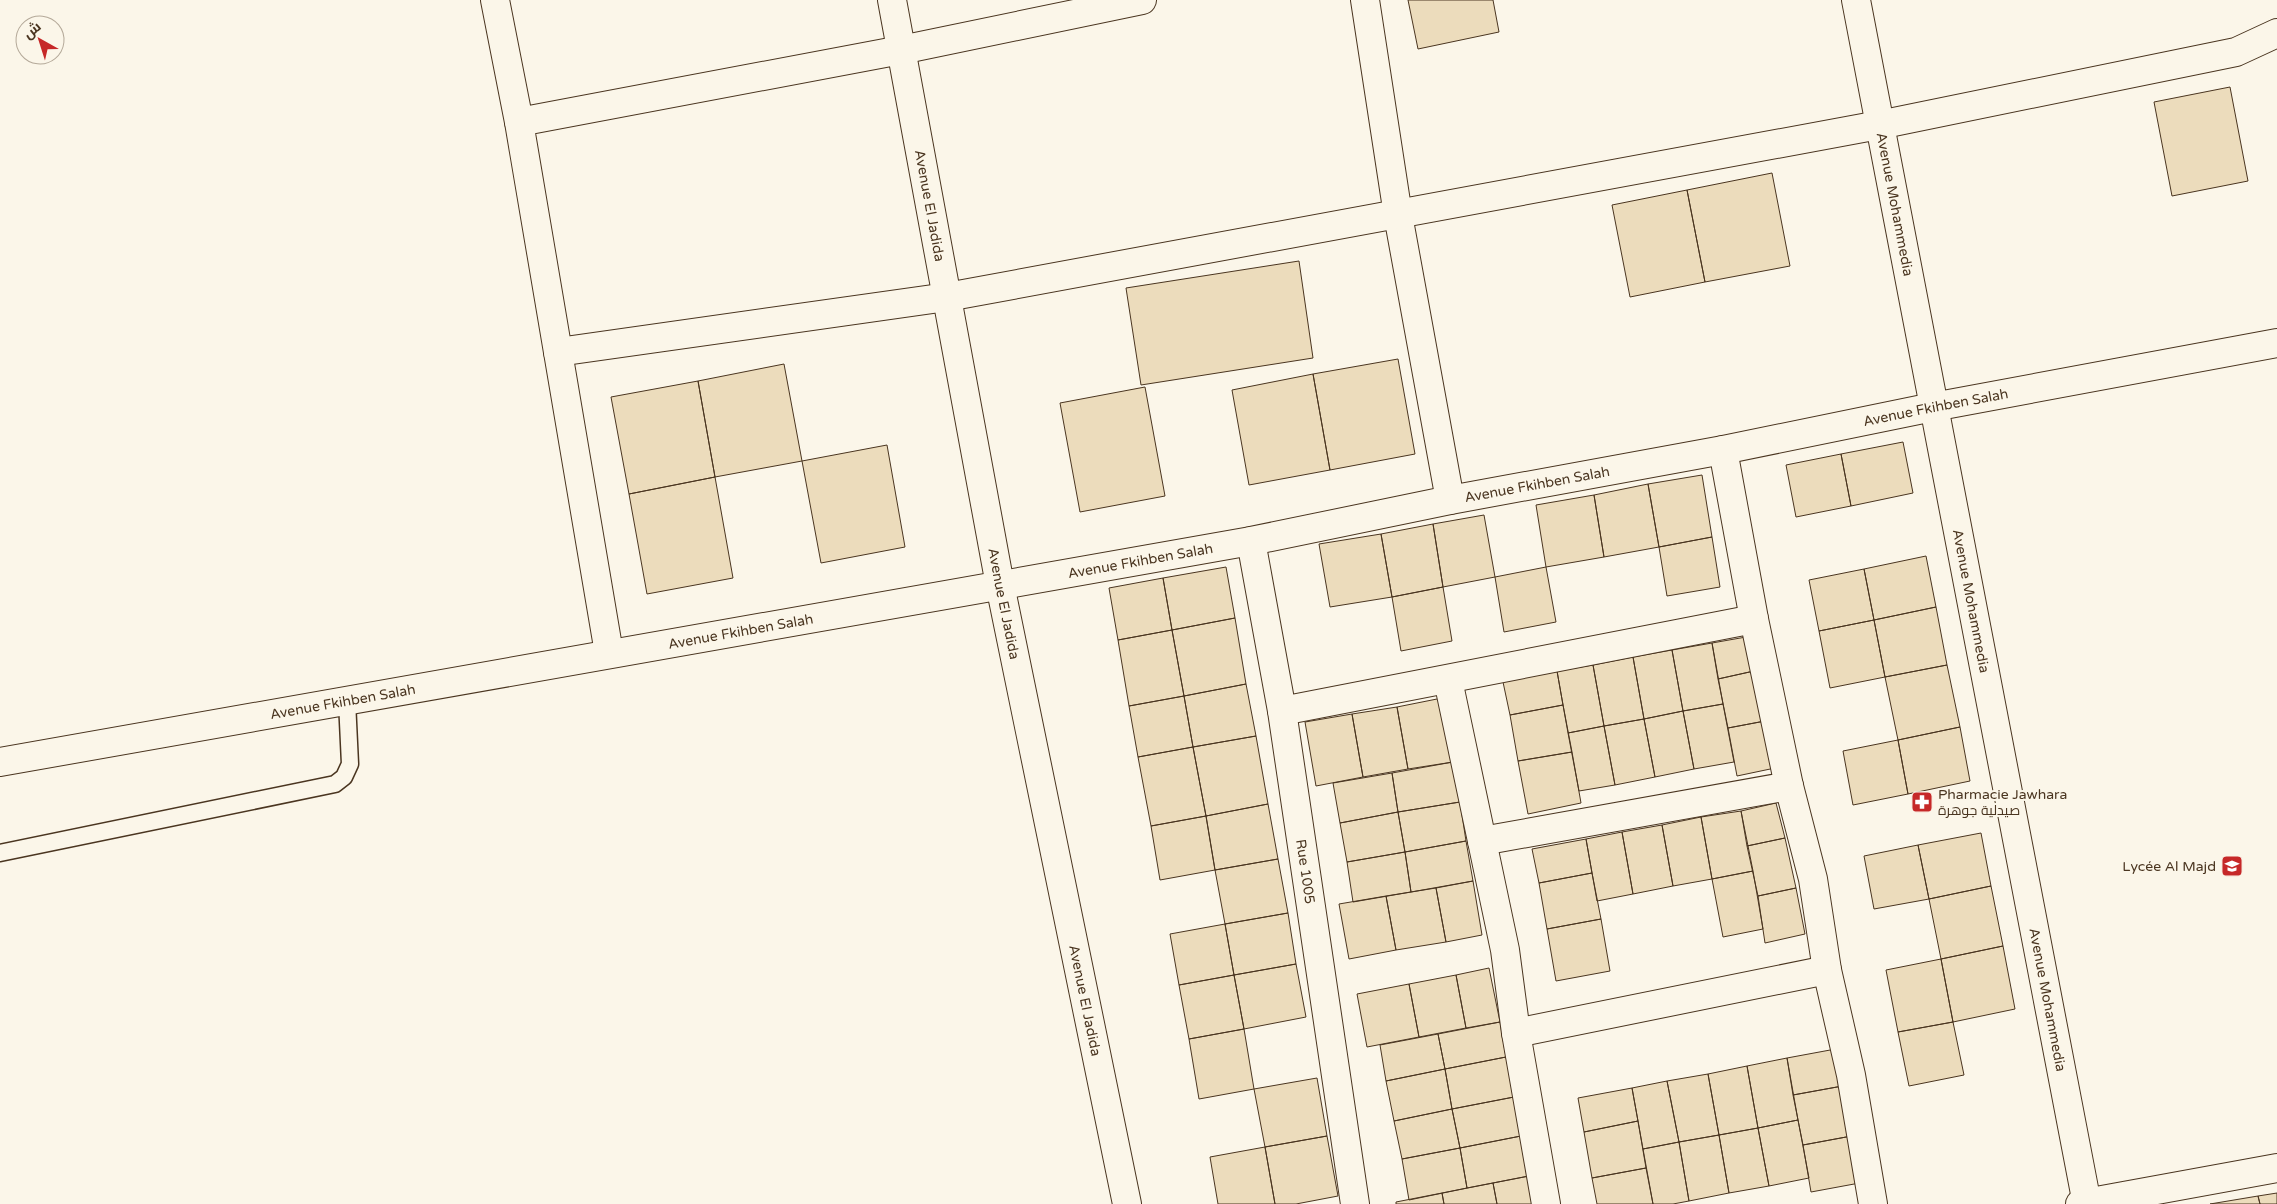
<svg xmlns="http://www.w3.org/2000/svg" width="2277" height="1204" font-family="'Varela Round',Cairo,sans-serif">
	<rect width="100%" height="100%" fill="#fbf6e9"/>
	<path fill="#ecdcbc" stroke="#4a3520" d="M1408,0H1493L1499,32L1418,49Z
		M2230,87L2248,181L2172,196L2154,102Z
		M1772,173L1790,266L1705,282L1687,190Z
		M1687,190L1705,282L1630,297L1612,205Z
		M1299,261L1313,358L1141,385L1126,288Z
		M1398,359L1415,454L1330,470L1313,374Z
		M784,364L802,461L715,477L698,381Z
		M1313,374L1330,470L1249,485L1232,390Z
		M698,381L715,477L629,494L611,397Z
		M1145,387L1165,496L1080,512L1060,403Z
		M1903,442L1913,493L1851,506L1841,454Z
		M887,445L905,547L821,563L802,461Z
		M1841,454L1851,506L1796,517L1786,465Z
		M1702,475L1712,537L1659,547L1648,484Z
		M715,477L733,578L647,594L629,494Z
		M1648,484L1659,547L1604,557L1594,495Z
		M1594,495L1604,557L1546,567L1536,505Z
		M1484,515L1495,577L1443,587L1433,524Z
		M1433,524L1443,587L1392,597L1381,534Z
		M1381,534L1392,597L1330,607L1319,544Z
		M1712,537L1720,587L1667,596L1659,547Z
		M1926,556L1936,607L1874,620L1864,569Z
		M1226,567L1235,618L1172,630L1163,578Z
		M1546,567L1556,622L1504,632L1495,577Z
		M1864,569L1874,620L1819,631L1809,580Z
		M1163,578L1172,630L1118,640L1109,588Z
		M1443,587L1452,641L1401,651L1392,597Z
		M1936,607L1947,665L1885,677L1874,620Z
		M1235,618L1246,684L1184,696L1172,630Z
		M1874,620L1885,677L1830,688L1819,631Z
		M1172,630L1184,696L1129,706L1118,640Z
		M1746,637L1754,671L1718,679L1712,643Z
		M1712,643L1723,704L1683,711L1672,650Z
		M1672,650L1683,711L1644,719L1633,657Z
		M1633,657L1644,719L1604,726L1593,665Z
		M1593,665L1604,726L1568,733L1557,671Z
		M1947,665L1960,727L1898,740L1885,677Z
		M1557,671L1563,705L1510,715L1503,682Z
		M1754,671L1765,721L1728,728L1718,679Z
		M1246,684L1256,736L1193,747L1184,696Z
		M1184,696L1193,747L1138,757L1129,706Z
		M1442,698L1453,762L1408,769L1397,707Z
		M1723,704L1734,762L1694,769L1683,711Z
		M1563,705L1572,752L1518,761L1510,715Z
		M1397,707L1408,769L1363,777L1352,714Z
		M1683,711L1694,769L1655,777L1644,719Z
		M1352,714L1363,777L1316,786L1305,722Z
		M1644,719L1655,777L1615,785L1604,726Z
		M1765,721L1775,768L1737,776L1728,728Z
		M1604,726L1615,785L1579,791L1568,733Z
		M1960,727L1970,781L1908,794L1898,740Z
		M1256,736L1268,804L1206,816L1193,747Z
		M1898,740L1908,794L1853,805L1843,751Z
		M1193,747L1206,816L1151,826L1138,757Z
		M1572,752L1581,803L1528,814L1518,761Z
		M1453,762L1460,802L1398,812L1392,773Z
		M1392,773L1398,812L1340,823L1333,783Z
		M1460,802L1466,841L1405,852L1398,812Z
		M1776,803L1785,838L1747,846L1741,811Z
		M1268,804L1278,859L1215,870L1206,816Z
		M1741,811L1753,871L1712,879L1701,817Z
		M1398,812L1405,852L1347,862L1340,823Z
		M1206,816L1215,870L1160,880L1151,826Z
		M1701,817L1712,879L1673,886L1662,825Z
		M1662,825L1673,886L1633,894L1622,832Z
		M1622,832L1633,894L1597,901L1586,839Z
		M1981,833L1991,886L1929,899L1918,845Z
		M1785,838L1796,888L1758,896L1747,846Z
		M1586,839L1592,873L1539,883L1532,849Z
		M1466,841L1473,881L1411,892L1405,852Z
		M1918,845L1929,899L1874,909L1864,856Z
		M1405,852L1411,892L1353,902L1347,862Z
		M1278,859L1288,913L1225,924L1215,870Z
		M1753,871L1763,929L1723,937L1712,879Z
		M1592,873L1601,919L1547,929L1539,883Z
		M1473,881L1482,935L1446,942L1436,888Z
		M1991,886L2003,946L1941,959L1929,899Z
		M1436,888L1446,942L1396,950L1386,896Z
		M1796,888L1805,934L1765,943L1758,896Z
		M1386,896L1396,950L1349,959L1339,904Z
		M1288,913L1296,964L1234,975L1225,924Z
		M1601,919L1610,971L1556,981L1547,929Z
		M1225,924L1234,975L1179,985L1170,934Z
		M2003,946L2015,1009L1953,1022L1941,959Z
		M1941,959L1953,1022L1898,1032L1886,970Z
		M1296,964L1306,1017L1244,1029L1234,975Z
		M1489,968L1500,1022L1466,1028L1456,975Z
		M1234,975L1244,1029L1189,1039L1179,985Z
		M1456,975L1466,1028L1419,1037L1409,984Z
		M1409,984L1419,1037L1367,1047L1357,994Z
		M1500,1022L1506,1057L1445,1069L1438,1034Z
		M1953,1022L1964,1075L1909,1086L1898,1032Z
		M1244,1029L1254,1089L1199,1099L1189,1039Z
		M1438,1034L1445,1069L1386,1081L1380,1045Z
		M1841,1048L1848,1085L1793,1095L1787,1058Z
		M1506,1057L1514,1097L1452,1109L1445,1069Z
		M1787,1058L1798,1120L1758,1128L1747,1066Z
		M1747,1066L1758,1128L1719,1135L1708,1074Z
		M1445,1069L1452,1109L1394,1121L1386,1081Z
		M1708,1074L1719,1135L1679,1142L1667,1081Z
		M1317,1078L1327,1136L1265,1147L1254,1089Z
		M1667,1081L1679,1142L1643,1149L1632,1088Z
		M1848,1085L1857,1135L1803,1145L1793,1095Z
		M1632,1088L1638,1121L1584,1132L1578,1098Z
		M1514,1097L1521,1136L1460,1148L1452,1109Z
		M1452,1109L1460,1148L1402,1159L1394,1121Z
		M1798,1120L1809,1178L1769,1186L1758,1128Z
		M1638,1121L1646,1168L1592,1178L1584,1132Z
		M1758,1128L1769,1186L1729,1193L1719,1135Z
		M1719,1135L1729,1193L1689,1201L1679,1142Z
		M1857,1135L1865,1182L1811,1192L1803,1145Z
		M1327,1136L1338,1196L1296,1204H1275L1265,1147Z
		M1521,1136L1529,1176L1467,1188L1460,1148Z
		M1679,1142L1689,1201L1673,1204H1653L1643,1149Z
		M1265,1147L1275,1204H1218L1210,1157Z
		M1460,1148L1467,1188L1409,1200L1402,1159Z
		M1646,1168L1653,1204H1597L1592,1178Z
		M1529,1176L1534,1204H1497L1493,1183Z
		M1493,1183L1497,1204H1444L1442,1193Z
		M1442,1193L1444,1204H1396V1202Z
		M2277,1193V1204H2260L2258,1196Z
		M2258,1196L2260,1204H2210Z"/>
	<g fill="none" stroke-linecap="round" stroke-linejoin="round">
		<g stroke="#4a3520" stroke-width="19">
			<path id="lane" d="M0,853L335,784L344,777L350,764L347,701"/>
		</g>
		<g stroke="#4a3520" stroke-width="30">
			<g id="street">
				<path d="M495,0L519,122"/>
				<path id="s1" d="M892,0L1000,585L1127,1204"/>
				<path d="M1365,0L1398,215L1450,500"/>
				<path id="s2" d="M1856,0L2087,1204"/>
				<path d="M558,352L947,297L1879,125L2236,52L2277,33"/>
				<path d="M1723,450L1754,619L1789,786L1813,879L1827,970L1851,1075L1873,1204"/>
				<path id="s3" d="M1251,541L1282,711L1355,1204"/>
				<path d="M609,653L519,122L901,50L1142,0"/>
				<path d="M1448,680L1505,950L1516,1033L1546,1204"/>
				<path d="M1282,711L1754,619"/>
				<path id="s4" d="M0,762L1251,541L1450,500L1723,450L1933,407L2277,343"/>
				<path d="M1482,841L1789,786"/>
				<path d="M1516,1033L1827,970"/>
				<path d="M2080,1204L2277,1168"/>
			</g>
		</g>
		<use href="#lane" stroke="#fbf6e9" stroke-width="16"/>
		<use href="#street" stroke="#fbf6e9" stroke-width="28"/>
	</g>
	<defs>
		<g id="pharmacy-square" transform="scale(1.125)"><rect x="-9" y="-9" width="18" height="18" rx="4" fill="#c62828" stroke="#fbf6e9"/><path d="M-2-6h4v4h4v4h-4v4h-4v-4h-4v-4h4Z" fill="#fff"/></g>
		<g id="school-square" transform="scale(1.125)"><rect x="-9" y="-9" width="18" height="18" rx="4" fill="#c62828" stroke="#fbf6e9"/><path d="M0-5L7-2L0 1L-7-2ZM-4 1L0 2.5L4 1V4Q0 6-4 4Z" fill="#fff"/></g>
	</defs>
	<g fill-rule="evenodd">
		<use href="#pharmacy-square" x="1922" y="802"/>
		<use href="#school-square" x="2232" y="866"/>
	</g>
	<g text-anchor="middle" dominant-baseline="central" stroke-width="4" stroke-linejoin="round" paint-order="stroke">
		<g font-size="14" fill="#4a3520" stroke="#fbf6e9">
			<text stroke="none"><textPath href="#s2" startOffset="208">Avenue Mohammedia</textPath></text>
			<text stroke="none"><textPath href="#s1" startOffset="209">Avenue El Jadida</textPath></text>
			<text stroke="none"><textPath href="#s4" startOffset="1968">Avenue Fkihben Salah</textPath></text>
			<text stroke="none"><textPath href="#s4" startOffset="1562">Avenue Fkihben Salah</textPath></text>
			<text stroke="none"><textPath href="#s4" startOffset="1158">Avenue Fkihben Salah</textPath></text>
			<text stroke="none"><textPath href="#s2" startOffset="612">Avenue Mohammedia</textPath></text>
			<text stroke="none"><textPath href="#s1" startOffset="614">Avenue El Jadida</textPath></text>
			<text stroke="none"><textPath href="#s4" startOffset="752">Avenue Fkihben Salah</textPath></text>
			<text stroke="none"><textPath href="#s4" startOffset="348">Avenue Fkihben Salah</textPath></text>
			<text stroke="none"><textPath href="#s3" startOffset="335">Rue 1005</textPath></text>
			<text stroke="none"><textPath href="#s1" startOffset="1019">Avenue El Jadida</textPath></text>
			<text stroke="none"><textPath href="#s2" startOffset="1018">Avenue Mohammedia</textPath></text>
		</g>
		<g font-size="14" fill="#4a3520" stroke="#fbf6e9" text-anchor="start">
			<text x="1938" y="794">Pharmacie Jawhara<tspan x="1938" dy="16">صيدلية جوهرة</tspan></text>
			<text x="2216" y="866" text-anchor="end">Lycée Al Majd</text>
		</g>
	</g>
	<g transform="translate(40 40) rotate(321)"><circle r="24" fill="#fbf6e9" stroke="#b4a999"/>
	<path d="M0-4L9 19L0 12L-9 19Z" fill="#c62828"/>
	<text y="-8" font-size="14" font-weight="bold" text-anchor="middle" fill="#4a3520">ش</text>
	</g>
</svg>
